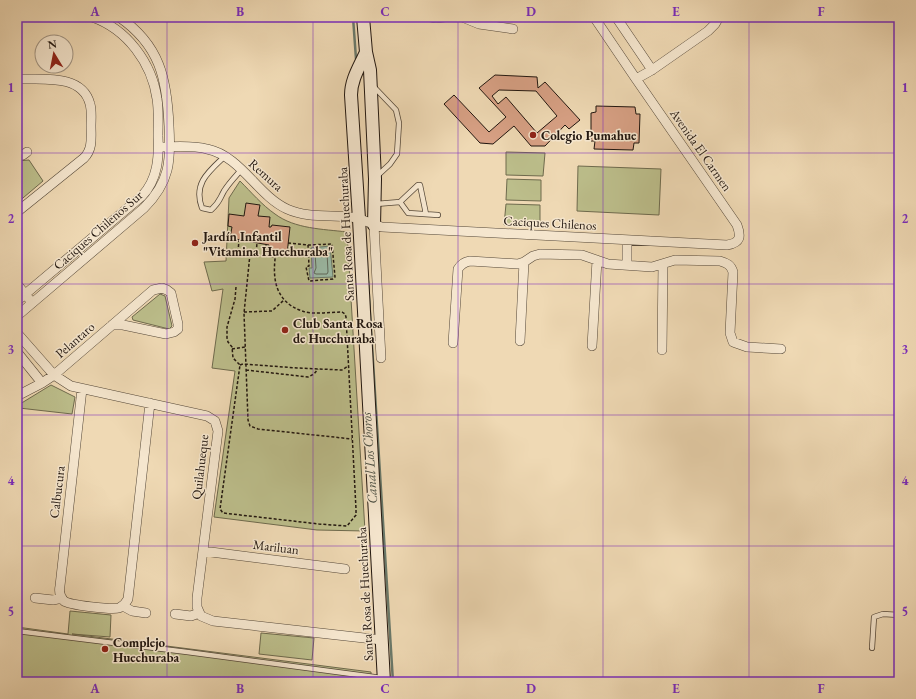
<svg xmlns="http://www.w3.org/2000/svg" width="916" height="699" font-family="'EB Garamond',serif">
	<rect width="100%" height="100%" fill="#efd9b4"/>
	<filter id="stains"><feTurbulence type="fractalNoise" baseFrequency=".005" numOctaves="4"/><feColorMatrix values="0 0 0 0 .2 0 0 0 0 .09 0 0 0 0 .02 0 0 0 .5 -.17"/></filter>
	<radialGradient id="worn" r=".72"><stop offset=".6" stop-color="#630" stop-opacity="0"/><stop offset="1" stop-color="#630" stop-opacity=".3"/></radialGradient>
	<path fill="#bcbe8b" stroke="#6e6a4d" d="M506,152L545,153L543,176L506,175Z
		M29,160L43,181L17,203V161Z
		M578,166L661,169L659,215L577,211Z
		M507,179L541,180V201L506,200Z
		M240,181C251,192 262,205 275,214C295,229 323,229 347,232L365,531L317,530L214,517L235,371L212,368L223,289L212,291L204,262L226,261L229,198Z
		M506,204L540,205V225H504Z
		M160,294L165,296L172,326L169,329L133,320L132,317Z
		M51,385L75,397L72,414L19,408L20,404Z
		M70,611L111,615L110,637L72,634L371,672V682H17V627L68,634Z
		M261,633L314,638L312,660L259,654Z"/>
	<path fill="#9bbba7" stroke="#6a796a" d="M330,246L333,277L310,278L309,268H312L311,248Z"/>
	<g fill="none" stroke-linecap="round" stroke-linejoin="round">
		<path stroke="#5e685b" stroke-width="1" d="M317,251H325L327,252L328,272L327,274H316L314,273L316,268L315,253Z"/>
		<path stroke="#6a796a" stroke-width="2.5" d="M353,17L356,59
			M368,281L393,682"/>
	</g>
	<path fill="#d7a084" stroke="#21160f" fill-rule="evenodd" d="M495,75L537,77L538,88L545,82L580,120L569,129L565,125L545,146H531L514,126L493,144L480,143L444,104L454,95L489,132L506,117L479,88ZM499,90L536,91L557,116L537,133L506,97L498,104L492,96Z
		M596,106L635,107L636,114H640L639,143H634L633,150L594,149L595,141H591V113L596,112Z
		M246,203L260,205L258,216L270,217L269,227H271L272,225L290,227L287,254L268,251L269,245L230,238L232,227L228,226L229,214L244,216Z"/>
	<g fill="none" stroke-linecap="round" stroke-linejoin="round">
		<g stroke="#544738" stroke-width="6">
			<path id="lane" d="M374,87L396,110L399,123L397,154L390,164L377,176
				M224,157C208,172 193,184 202,208L211,210C220,202 219,200 224,191C229,183 235,177 241,170
				M400,202L418,185H420L426,214
				M376,204L400,202L408,213L438,215
				M17,631L187,652L382,678
				M872,648L874,617L883,614L899,615"/>
		</g>
		<g stroke="#544738" stroke-width="10">
			<path id="street" d="M430,17L436,18L445,17
				M462,17L479,24L513,29
				M594,17L636,79L652,70L708,31L715,24L719,17
				M616,17L652,70
				M17,79C41,80 82,73 90,104C92,111 91,119 91,126C91,137 93,149 84,158L17,212
				M159,147C174,147 192,145 207,149C241,156 257,195 287,209C307,218 328,215 350,217C361,218 371,224 382,227L727,245C741,243 741,236 737,225L636,79
				M17,156L23,155L27,152
				M374,225L381,358
				M627,265V240
				M17,284L29,299
				M17,301L142,196C158,179 159,157 158,136C158,124 159,111 157,99C152,63 127,29 92,17
				M17,316L144,208C170,182 171,161 169,126C167,79 160,45 119,17
				M17,333L54,375L71,386L207,416L215,421L218,431L197,598V607L201,616L213,621L382,640
				M520,341L524,262
				M453,343L458,269C461,264 464,262 470,261L518,264L524,262L533,256L540,254L582,255L608,264L652,267L675,260L720,261C727,263 731,265 733,272L730,333L733,342L747,347L781,349
				M592,346L597,260
				M662,350L663,264
				M17,352L42,383
				M82,389L60,586C59,591 60,597 64,601C69,605 112,610 119,608C123,606 126,603 128,599L150,403
				M17,396L42,383L54,375L153,290L162,288L167,290L171,293L178,324V329L174,332L166,334L123,325H112
				M203,551L345,569
				M35,598L53,600L62,598
				M123,606L132,611L146,613
				M175,614L191,616L199,613"/>
		</g>
		<g stroke="#21160f" stroke-width="14">
			<path id="secondary" d="M363,17L366,52L370,70L375,179L374,225
				M366,52C360,66 351,79 351,95L359,219L384,682"/>
		</g>
		<path stroke="#21160f" stroke-width="1.5" stroke-dasharray="3 2" stroke-linecap="butt" d="M239,239L238,253L256,255L257,243
			M288,243L308,245H309L332,244L335,277L333,279L309,281L306,267L309,266L308,245
			M250,254L244,313L248,420L250,426L258,429L352,439
			M256,255L276,257
			M265,256L266,244
			M236,287L235,299L227,327V338L228,342L232,347L233,358L240,365L220,509L223,513L319,524L347,526L356,515V509L346,317L345,314L342,312C330,312 313,315 302,311C274,301 272,277 276,252
			M244,312L272,311L284,300
			M232,349L245,347
			M240,365L243,364L297,368L342,370L348,366
			M246,370L308,377L314,374L318,369"/>
		<use href="#lane" stroke="#f5e6ce" stroke-width="4.5"/>
		<use href="#street" stroke="#f5e6ce" stroke-width="9"/>
		<use href="#secondary" stroke="#f5e6ce" stroke-width="12"/>
	</g>
	<path fill="none" stroke="#7b2cbf" stroke-width="1" stroke-opacity="0.55" d="M167,17V682M313,17V682M458,17V682M603,17V682M749,17V682M17,153H899M17,284H899M17,415H899M17,546H899"/>
	<g fill="#8f2418" stroke="#f5e6ce" stroke-width="1.5">
		<circle cx="533" cy="135" r="4"/>
		<circle cx="195" cy="243" r="4"/>
		<circle cx="285" cy="330" r="4"/>
		<circle cx="105" cy="649" r="4"/>
	</g>
	<g text-anchor="middle" dominant-baseline="central" stroke-width="3" stroke-linejoin="round" paint-order="stroke">
		<g font-size="13" font-weight="bold" fill="#21160f" stroke="#f5e6ce" text-anchor="start">
			<text x="541" y="135">Colegio Pumahue</text>
			<text x="203" y="236">Jardín Infantil<tspan x="203" dy="15">"Vitamina Huechuraba"</tspan></text>
			<text x="293" y="323">Club Santa Rosa<tspan x="293" dy="15">de Huechuraba</tspan></text>
			<text x="113" y="642">Complejo<tspan x="113" dy="15">Huechuraba</tspan></text>
		</g>
		<g font-size="13" fill="#21160f" stroke="#f5e6ce">
			<text transform="translate(701 150) rotate(55)">Avenida El Carmen</text>
			<text transform="translate(266 175) rotate(42)">Remura</text>
			<text transform="translate(550 223) rotate(3)">Caciques Chilenos</text>
			<text transform="translate(98 230) rotate(-41)">Caciques Chilenos Sur</text>
			<text transform="translate(346 234) rotate(-93)">Santa Rosa de Huechuraba</text>
			<text transform="translate(75 340) rotate(-41)">Pelantaro</text>
			<text transform="translate(200 467) rotate(-83)">Quilahueque</text>
			<text transform="translate(57 492) rotate(-83)">Calbucura</text>
			<text transform="translate(276 547) rotate(7)">Mariluan</text>
			<text transform="translate(365 594) rotate(-93)">Santa Rosa de Huechuraba</text>
		</g>
		<g font-size="14" font-style="italic" fill="#4c5044" stroke="#f5e6ce">
			<text transform="translate(369 458) rotate(-94)">Canal Los Choros</text>
		</g>
	</g>
	<rect width="916" height="699" fill="none" stroke="#efd9b4" stroke-width="44"/>
	<g transform="translate(54 54) rotate(350)"><circle r="19" fill="#f5e6ce" stroke="#a09382"/>
	<path d="M0-3L7 15L0 10L-7 15Z" fill="#8f2418"/>
	<text y="-6" font-size="11" font-weight="bold" text-anchor="middle" fill="#21160f">N</text>
	</g>
	<rect x="22" y="22" width="872" height="655" fill="none" stroke="#7b2cbf" stroke-width="1.5"/>
	<g font-size="13" text-anchor="middle" font-weight="bold" fill="#7b2cbf">
		<text x="95" y="16">A</text>
		<text x="240" y="16">B</text>
		<text x="385" y="16">C</text>
		<text x="531" y="16">D</text>
		<text x="676" y="16">E</text>
		<text x="821" y="16">F</text>
		<text x="11" y="92">1</text>
		<text x="905" y="92">1</text>
		<text x="11" y="223">2</text>
		<text x="905" y="223">2</text>
		<text x="11" y="354">3</text>
		<text x="905" y="354">3</text>
		<text x="11" y="485">4</text>
		<text x="905" y="485">4</text>
		<text x="11" y="616">5</text>
		<text x="905" y="616">5</text>
		<text x="95" y="693">A</text>
		<text x="240" y="693">B</text>
		<text x="385" y="693">C</text>
		<text x="531" y="693">D</text>
		<text x="676" y="693">E</text>
		<text x="821" y="693">F</text>
	</g>
	<rect width="100%" height="100%" filter="url(#stains)"/>
	<rect width="100%" height="100%" fill="url(#worn)"/>
</svg>
